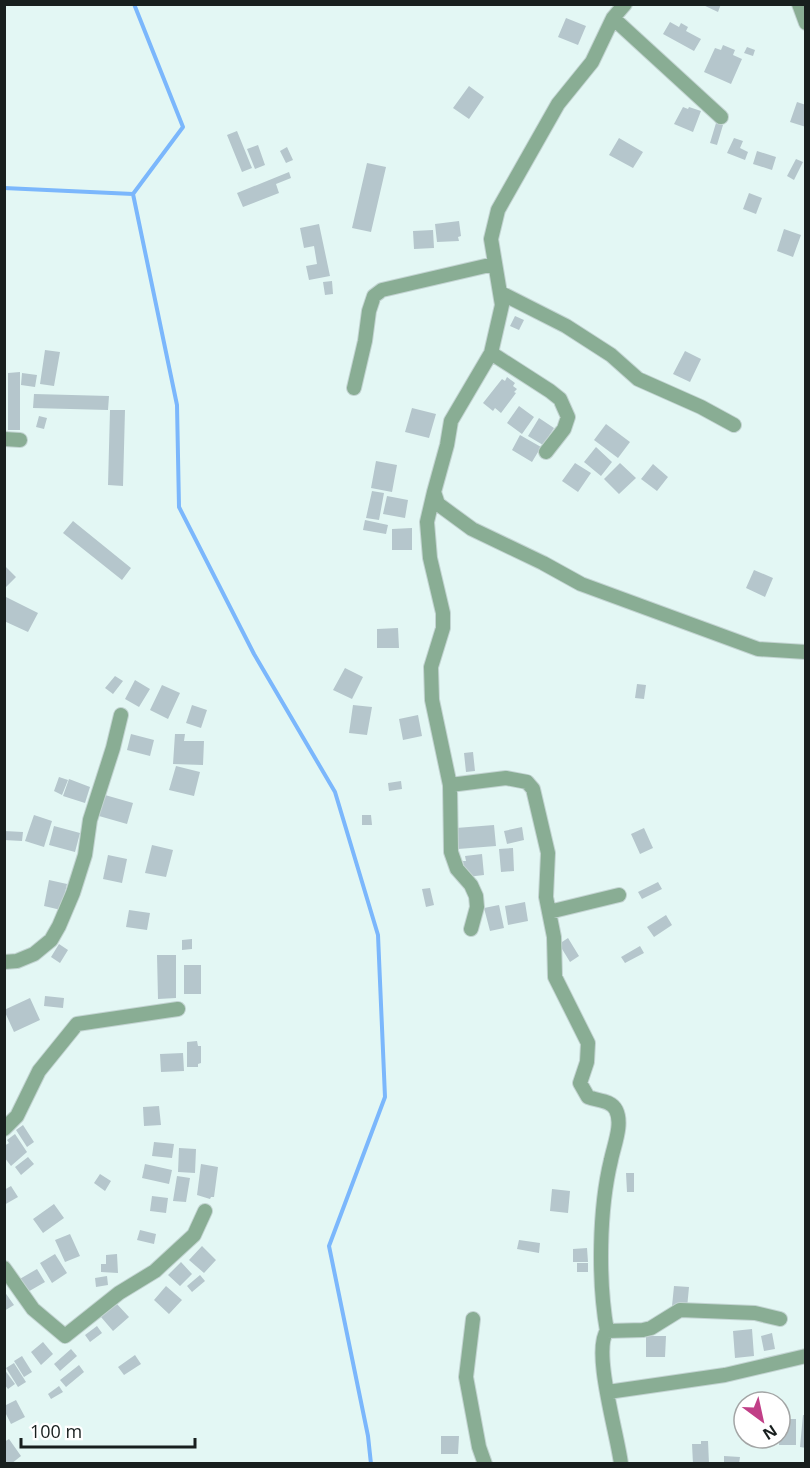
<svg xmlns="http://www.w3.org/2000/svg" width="810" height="1468" font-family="'Open Sans',sans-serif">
	<rect width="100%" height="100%" fill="#e3f7f4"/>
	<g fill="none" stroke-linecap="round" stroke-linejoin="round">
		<path stroke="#7bb7fc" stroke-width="4" d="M134,4L183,127L133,194L177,405L179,507L254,654L335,792L378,935L385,1097L329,1246L368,1436L371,1464
			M4,188L133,194"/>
	</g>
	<path fill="#b5c6cc" d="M701,4H721L718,12Z
		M566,18L586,26L578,45L558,37Z
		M670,22L679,27L681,23L688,27L686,31L701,39L694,51L663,34Z
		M723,45L735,50L733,55L742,59L731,84L704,72L715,48L721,50Z
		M747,47L755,50L753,56L744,53Z
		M469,86L484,97L469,119L453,108Z
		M797,102L806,105V127L790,122Z
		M683,107L688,109L689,107L701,111L693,132L674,124Z
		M716,123L723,125L717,145L710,143Z
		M237,131L252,168L242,172L227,135Z
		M619,138L643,152L633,168L609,155Z
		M734,138L743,141L740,148L748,152L745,160L727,153Z
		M258,145L265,165L255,169L247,149Z
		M287,147L293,160L286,163L280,151Z
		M757,151L776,157L772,170L753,164Z
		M796,159L803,162L794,180L787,176Z
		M367,163L386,167L371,232L352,228Z
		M289,172L291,178L276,184L279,193L243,207L237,193Z
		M749,193L762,198L756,214L743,209Z
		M459,221L461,236L458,237L459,241L437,242L435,224Z
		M319,224L330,276L309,280L306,266L317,264L314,246L304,248L300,228Z
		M784,229L801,235L793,257L777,251Z
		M433,230L434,248L414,249L413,231Z
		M332,281L333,294L325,295L323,282Z
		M515,316L524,320L519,330L510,326Z
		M45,350L60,352L54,386L40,384Z
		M685,351L701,359L690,382L673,374Z
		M20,372V430H8V373Z
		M22,373L37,375L35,387L21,385Z
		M507,377L515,383L513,386L517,389L514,392L516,393L501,413L495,408L493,411L483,403L502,379L505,381Z
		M34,394L109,396L108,410L33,408Z
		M519,406L534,417L522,434L507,423Z
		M412,408L436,414L429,438L405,432Z
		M110,410H125L123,486L108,485Z
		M39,416L47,418L44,429L36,427Z
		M539,418L554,428L543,445L528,436Z
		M606,424L630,442L618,458L594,440Z
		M520,435L541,447L532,462L512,450Z
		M596,447L612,462L601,476L584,462Z
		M376,461L397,465L392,492L371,488Z
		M575,463L591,473L578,492L562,481Z
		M620,463L636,478L619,494L604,479Z
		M653,464L668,477L657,491L641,479Z
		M372,491L384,493L379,520L366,518Z
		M387,496L408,500L405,518L383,514Z
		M365,520L388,525L386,534L363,530Z
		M73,521L131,568L122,580L63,533Z
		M412,528V550H392V529Z
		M4,565L16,577L4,589Z
		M754,570L773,578L765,597L746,588Z
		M4,596L38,613L28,632L4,621Z
		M398,628L399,648H377V629Z
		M345,668L363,677L352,699L333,690Z
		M115,676L123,681L113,694L105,688Z
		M135,680L150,689L139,707L125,699Z
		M637,684L646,685L644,699L635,698Z
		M162,685L180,693L168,719L150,710Z
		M192,705L207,710L201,728L186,723Z
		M353,705L372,707L367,735L349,733Z
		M418,715L422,736L403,740L399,719Z
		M131,734L154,740L150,756L127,750Z
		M175,734H185L184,741H204L203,765L173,764Z
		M473,752L475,771L466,772L464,753Z
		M176,766L200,772L194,796L169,790Z
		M59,777L68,780L62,795L54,791Z
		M69,779L90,787L85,803L63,796Z
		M401,781L402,789L389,791L388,783Z
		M105,795L133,803L127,824L99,816Z
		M34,815L52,821L44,847L25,841Z
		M362,815H371L372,825H362Z
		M494,825L496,846L458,849L456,828Z
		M54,826L80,833L75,852L49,845Z
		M522,827L524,840L507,844L504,831Z
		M644,828L653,848L640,854L631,834Z
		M4,831L23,832L22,841L4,840Z
		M152,845L173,850L166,877L145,873Z
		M513,848L514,871L501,872L499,849Z
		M482,854L484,875L467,877V868H464L463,861H466L465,856Z
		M108,855L127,859L122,883L103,879Z
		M49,880L67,884L61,910L44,906Z
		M658,882L662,889L642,899L638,892Z
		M430,888L434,905L426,907L422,889Z
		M525,902L528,921L508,925L505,906Z
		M499,905L504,928L490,931L484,908Z
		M129,910L150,913L147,930L126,927Z
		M666,915L672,925L654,937L647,927Z
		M568,938L579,956L570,962L559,944Z
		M192,939V949L182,950V940Z
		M59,944L68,950L60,963L51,957Z
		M640,946L644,953L625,963L621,957Z
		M157,955H176V998L158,999Z
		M184,965H201V994H184Z
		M45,996L64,998L63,1008L44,1006Z
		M30,998L40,1020L14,1032L4,1010Z
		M197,1041L198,1046H201V1063L198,1064V1067H187V1042Z
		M183,1053L184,1071L161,1072L160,1054Z
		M159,1106L161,1125L144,1126L143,1107Z
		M23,1125L34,1142L27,1147L16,1130Z
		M15,1134L27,1152L11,1166L4,1157V1146L9,1143L7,1140Z
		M154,1142L174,1144L172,1158L152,1156Z
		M179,1148L196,1149L195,1173L178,1172Z
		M28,1157L34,1164L21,1175L15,1167Z
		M145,1164L172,1170L169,1184L142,1178Z
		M201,1164L218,1167L214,1197H211L210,1199L197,1195Z
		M626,1173H634V1192H627Z
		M100,1174L111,1181L105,1191L94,1183Z
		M177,1176L190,1178L186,1202L173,1201Z
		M11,1186L18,1197L4,1205V1190Z
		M552,1189L570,1191L568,1213L550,1211Z
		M152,1196L168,1198L166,1213L150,1211Z
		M54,1204L64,1218L43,1233L33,1219Z
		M140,1230L156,1234L154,1244L137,1240Z
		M70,1234L80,1256L65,1262L55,1240Z
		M519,1240L540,1243L539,1253L517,1249Z
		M202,1246L216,1260L204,1273L189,1260Z
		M587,1248L588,1262H573V1249Z
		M55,1254L67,1273L52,1283L40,1263Z
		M117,1254L118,1273L101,1272V1264H106V1255Z
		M181,1262L192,1274L180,1286L168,1275Z
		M577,1263H588V1272H577Z
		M37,1269L45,1282L26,1293L18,1280Z
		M200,1275L205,1281L192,1292L187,1286Z
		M107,1276L108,1285L96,1287L95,1278Z
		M166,1286L182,1300L169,1314L154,1300Z
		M674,1286L689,1287L687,1308L672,1306Z
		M4,1291L14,1305L4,1311Z
		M116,1303L129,1317L113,1331L101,1317Z
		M97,1326L102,1333L90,1342L85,1335Z
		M752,1329L754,1356L735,1358L733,1331Z
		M772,1333L775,1349L764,1351L761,1336Z
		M646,1336H666L665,1357H646Z
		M43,1342L53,1354L41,1365L31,1352Z
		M71,1349L77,1356L60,1371L54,1364Z
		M135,1355L141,1364L124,1375L118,1367Z
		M22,1356L32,1372L24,1377L14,1361Z
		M14,1363L26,1382L18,1387L6,1368Z
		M79,1365L84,1372L66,1387L60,1380Z
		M4,1369L15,1384L8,1389L4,1384Z
		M59,1386L63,1392L51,1399L48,1394Z
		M16,1400L25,1417L11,1424L4,1410V1406Z
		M803,1415H806V1448L800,1447Z
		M780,1419H796V1445H779Z
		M441,1436H459L458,1454H441Z
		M9,1439L21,1456L11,1464H4V1442Z
		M701,1441H708L709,1464H693L692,1444H701Z
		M724,1456L740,1457L739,1464H724Z"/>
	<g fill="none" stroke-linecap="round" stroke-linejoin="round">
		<g stroke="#c3d4d2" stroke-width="16">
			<path id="minor" d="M625,4L613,18L592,62L558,104L498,210L491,239L502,305L491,353L451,421L447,445L434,492L438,504L472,529L543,563L581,584L758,649L806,652
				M799,4L806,23
				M613,18L721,117
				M501,293L566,326L611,355L638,379L701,407L734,425
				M491,353L550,391L560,399L568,417L564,429L546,452
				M354,388L365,341L369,311L374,296L382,290L494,264
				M4,439L20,440
				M434,492L427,522L430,558L443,613V628L431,667L432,700L450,785L451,852L457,869L471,885L476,896L477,907L471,929
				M450,785L506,778L527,782L533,789L548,853L546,897L554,937L555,977L588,1043L587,1062L580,1083L588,1097C598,1101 611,1100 616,1110C623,1124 614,1145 611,1160C599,1209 598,1281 607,1331
				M549,912L619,895
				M4,962L17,961L34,954L51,940L59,926L73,893L85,855L90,820L113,748L121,715
				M4,1129L17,1116L39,1071L77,1024L178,1009
				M4,1268L33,1309L65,1336L119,1293L155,1271L194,1235L205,1211
				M473,1319L466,1377L479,1447L485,1464
				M608,1392L725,1375L806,1356
				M621,1464C618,1436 592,1351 607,1331L643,1330L651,1328L680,1310L755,1313L780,1319"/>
		</g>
		<use href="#minor" stroke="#89ad94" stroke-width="14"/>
	</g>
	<rect width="810" height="1468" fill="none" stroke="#181f1e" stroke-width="12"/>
	<g transform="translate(762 1420) rotate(147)"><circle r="28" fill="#ffffff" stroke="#a3a5a5" stroke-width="1.5"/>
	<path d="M0-4.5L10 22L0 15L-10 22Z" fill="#c13f87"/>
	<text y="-9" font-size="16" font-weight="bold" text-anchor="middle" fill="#181f1e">N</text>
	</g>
	<path d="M21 1438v9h174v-9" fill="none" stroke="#181f1e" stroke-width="3"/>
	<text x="30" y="1438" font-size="18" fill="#181f1e" stroke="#ffffff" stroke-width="4.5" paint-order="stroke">100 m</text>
</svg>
